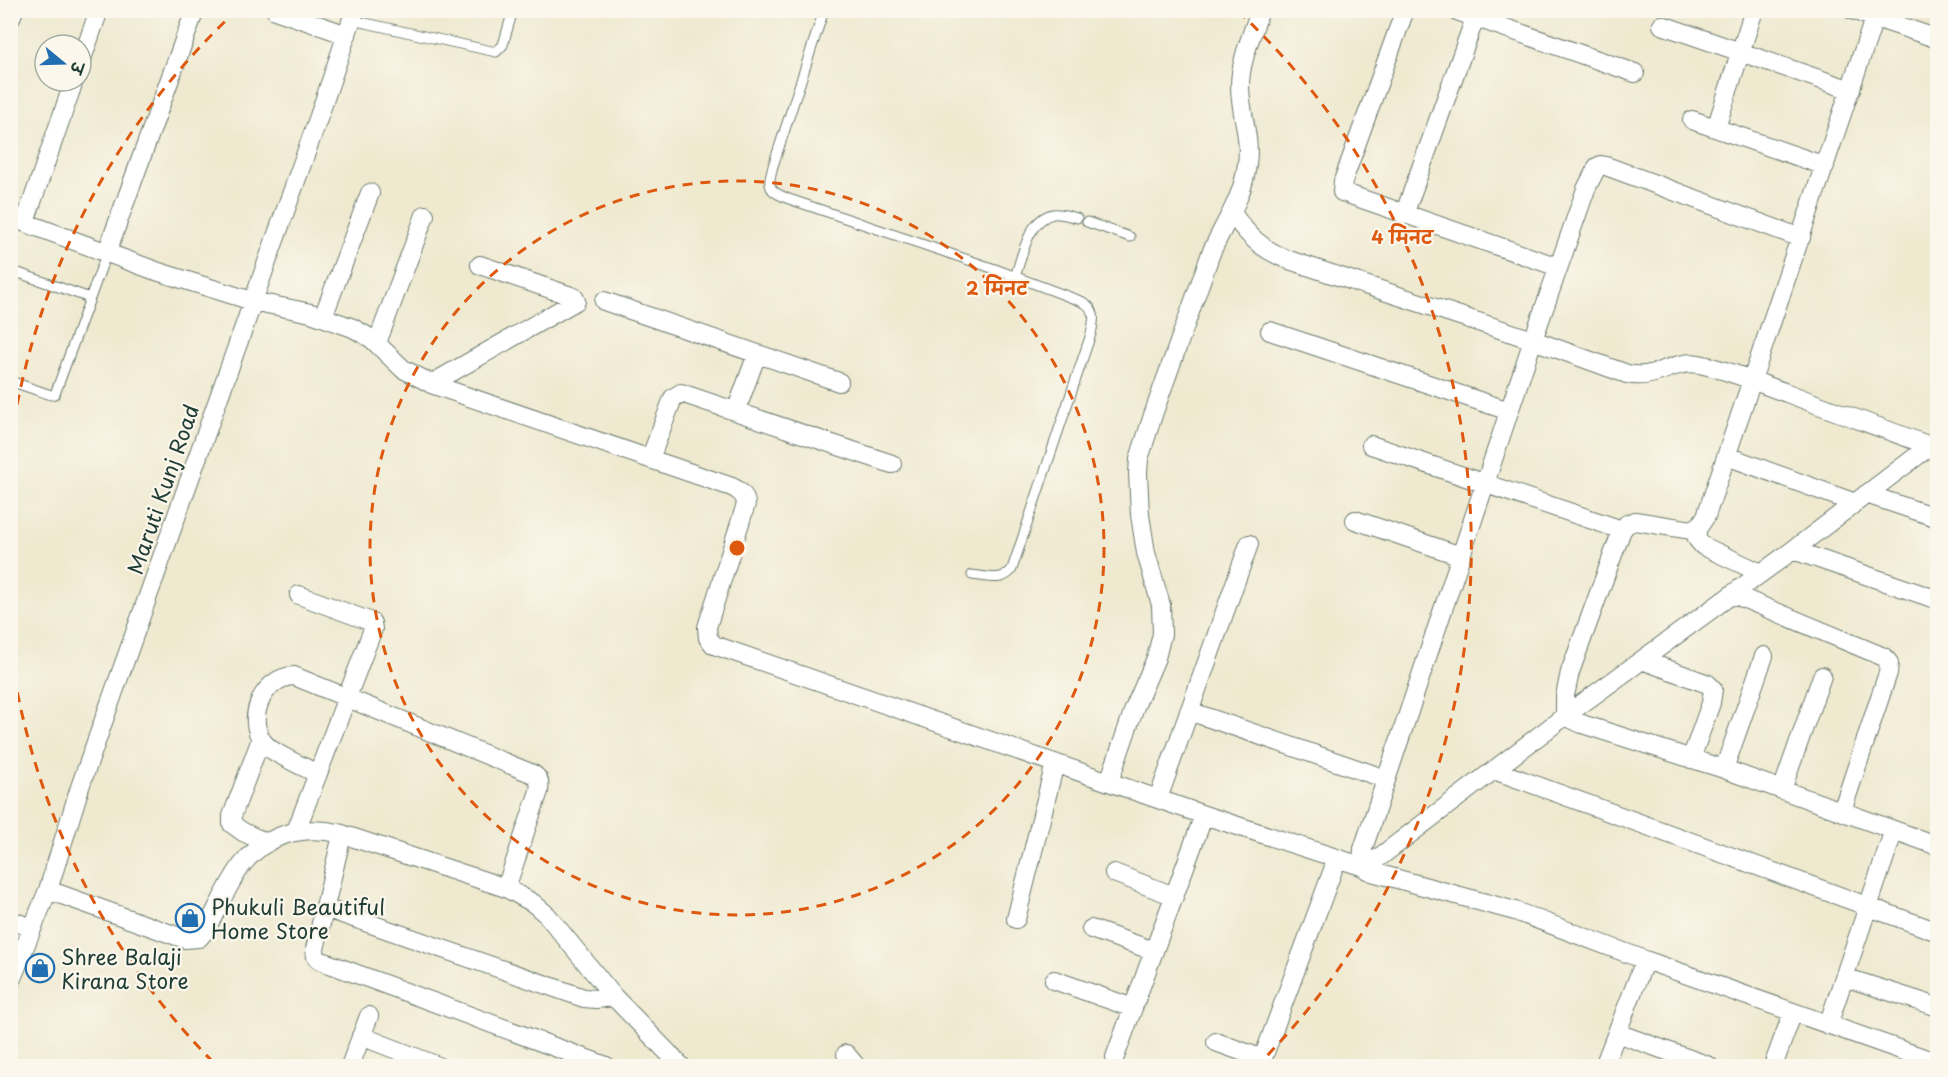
<svg xmlns="http://www.w3.org/2000/svg" width="1948" height="1077" font-family="'Playpen Sans','Playpen Sans Deva',sans-serif">
	<rect width="100%" height="100%" fill="#fbf7ec"/>
	<filter id="ink" filterUnits="userSpaceOnUse"><feTurbulence type="fractalNoise" baseFrequency=".0167" numOctaves="2"/><feDisplacementMap in="SourceGraphic" scale="12" xChannelSelector="R" yChannelSelector="G"/><feConvolveMatrix kernelMatrix="1 2 1 2 8 2 1 2 1" color-interpolation-filters="sRGB"/></filter>
	<filter id="wash" filterUnits="userSpaceOnUse"><feTurbulence type="fractalNoise" baseFrequency=".008" numOctaves="4" result="noise"/><feDisplacementMap in="SourceGraphic" scale="24" xChannelSelector="R" yChannelSelector="G"/><feGaussianBlur stdDeviation="1.35" result="paint"/><feColorMatrix in="noise" values="0 0 0 0 0 0 0 0 0 0 0 0 0 0 0 0 0 1.4 0 .05"/><feComposite in="paint" operator="in"/></filter>
	<g filter="url(#wash)">
		<rect width="100%" height="100%" fill="#efe9d0"/>
	</g>
	<g filter="url(#ink)">
		<g fill="none" stroke-linecap="round" stroke-linejoin="round">
			<g stroke="#68796b" stroke-width="11">
				<path id="lane" d="M824,10L773,166C767,187 768,191 789,199L995,269L1083,302C1097,310 1094,320 1091,334L1012,569C1003,583 985,576 972,575
					M352,20L496,52L503,45L513,10
					M1087,222L1130,237
					M10,270L90,298
					M1015,277C1022,257 1028,219 1053,214C1061,213 1069,216 1077,218
					M10,381L51,395L55,394L107,252"/>
			</g>
			<g stroke="#68796b" stroke-width="20">
				<path id="street" d="M275,10L347,35
					M1405,10L1343,181L1342,192L1558,267
					M1454,10L1635,73
					M1852,10L1938,39
					M1877,10L1706,516L1700,525L1692,530L1635,521L1627,524L1622,530L1570,672L1565,696V716L1582,724L1724,769L1938,846
					M10,20L14,10
					M1662,25L1851,90
					M81,62L99,10
					M1692,120L1825,166
					M1716,128L1754,10
					M1232,213C1249,237 1261,249 1289,260L1533,340L1627,374C1655,381 1674,359 1699,364C1729,370 1758,383 1787,393C1834,411 1882,428 1930,446
					M1404,215L1475,18
					M10,217L156,271L252,301L311,313L353,328L372,339L403,369L434,385L732,487C740,491 745,495 746,504L707,627L708,638L714,645L1204,815L1361,866L1363,867L1377,859L1565,716L1793,550L1938,440
					M25,222L74,81
					M1801,238L1606,166L1601,165L1597,167L1586,189L1533,340L1363,849L1362,863L1367,870L1372,872L1515,911L1645,960L1938,1063
					M107,252L195,10
					M604,301L839,382
					M323,317L370,193
					M1270,331L1509,411
					M377,343L425,215
					M431,384L576,301L574,297L480,265
					M736,411L757,354
					M1371,445L1622,530
					M1727,456L1855,503
					M650,459L673,398L681,393L892,464
					M1866,494L1938,518
					M1355,520L1461,556
					M1697,528V539L1703,546L1761,573
					M1793,550L1938,600
					M1733,594L1884,657L1889,663L1888,673L1842,811
					M1642,660L1708,684L1713,689L1711,703L1691,759
					M1189,711L1386,779
					M261,739L232,816V824L243,832L267,843
					M1724,769L1764,656
					M1494,770L1938,932
					M318,774C306,768 277,755 268,747C242,725 261,677 294,676L533,774C540,779 540,783 539,791L506,888
					M1109,782L1134,709L1156,658L1162,634L1161,605L1146,553L1140,515L1138,473L1139,459L1154,412L1211,253C1225,221 1243,199 1247,164C1251,137 1240,112 1240,86C1240,61 1252,35 1260,10
					M1782,790L1822,676
					M1158,799L1249,544
					M296,831L373,629L372,623L369,621L299,595
					M342,835L315,949L316,957L319,960L606,1066
					M1114,873L1174,896
					M48,890L185,939L199,938L205,931C216,912 229,882 242,865C266,834 302,825 339,833L506,888L533,903L547,915L614,997L681,1066
					M325,908L584,998L596,999L614,997
					M1016,919L1055,763
					M10,920L32,928
					M1091,929L1154,951
					M1844,977L1938,1007
					M1054,980L1133,1008
					M10,983L48,890L80,787L318,119L355,10
					M1828,1025L1894,830
					M1617,1033L1709,1066
					M361,1036L438,1066
					M1216,1042L1263,1059
					M846,1054L856,1066
					M1115,1057L1204,815
					M350,1066L369,1016
					M1260,1066L1337,859
					M1604,1066L1645,960
					M1773,1066L1793,1012"/>
			</g>
			<use href="#lane" stroke="#fff" stroke-width="9"/>
			<use href="#street" stroke="#fff" stroke-width="18"/>
		</g>
	</g>
	<g fill="none" stroke="#de580e" stroke-width="3" stroke-dasharray="10 8">
		<circle cx="737" cy="548" r="367"/>
		<path d="M213 1062A734 734 0 0 1 11 656M11 440A734 734 0 0 1 236 11M1238 11A734 734 0 0 1 1261 1062"/>
	</g>
	<defs>
		<g id="shop-ring" transform="scale(1.5)"><circle r="9.5" fill="#fbf7ec" stroke="#1f6fb2" stroke-width="1.5"/><path d="M-5-2.5h2.3a2.7 3.5 0 0 1 5.4 0H5L5.5 6h-11ZM-1.5-2.5h3a1.5 2.3 0 0 0-3 0Z" fill="#1f6fb2"/></g>
	</defs>
	<g fill-rule="evenodd">
		<use href="#shop-ring" x="190" y="918"/>
		<use href="#shop-ring" x="40" y="968"/>
	</g>
	<g text-anchor="middle" dominant-baseline="central" stroke-width="4.5" stroke-linejoin="round" paint-order="stroke">
		<g font-size="21" fill="#1f3d34" stroke="#fbf7ec">
			<text transform="translate(162 489) rotate(-71)">Maruti Kunj Road</text>
		</g>
		<g font-size="21" fill="#1f3d34" stroke="#fbf7ec" text-anchor="start">
			<text x="211" y="906">Phukuli Beautiful<tspan x="211" dy="24">Home Store</tspan></text>
			<text x="61" y="956">Shree Balaji<tspan x="61" dy="24">Kirana Store</tspan></text>
		</g>
	</g>
	<circle cx="737" cy="548" r="9" fill="#de580e" stroke="#fbf7ec" stroke-width="3"/>
	<g font-size="18" text-anchor="middle" font-weight="bold" fill="#de580e" stroke="#fbf7ec" stroke-width="4.5" stroke-linejoin="round" paint-order="stroke">
		<text x="1402" y="244">4 मिनट</text>
		<text x="997" y="295">2 मिनट</text>
	</g>
	<rect width="1948" height="1077" fill="none" stroke="#fbf7ec" stroke-width="36"/>
	<g transform="translate(63 63) rotate(109)"><circle r="28" fill="#fbf7ec" stroke="#a3ada2" stroke-width="1.5"/>
	<path d="M0-4.5L10 22L0 15L-10 22Z" fill="#1f6fb2"/>
	<text y="-9" font-size="16" font-weight="bold" text-anchor="middle" fill="#1f3d34">उ</text>
	</g>
</svg>
